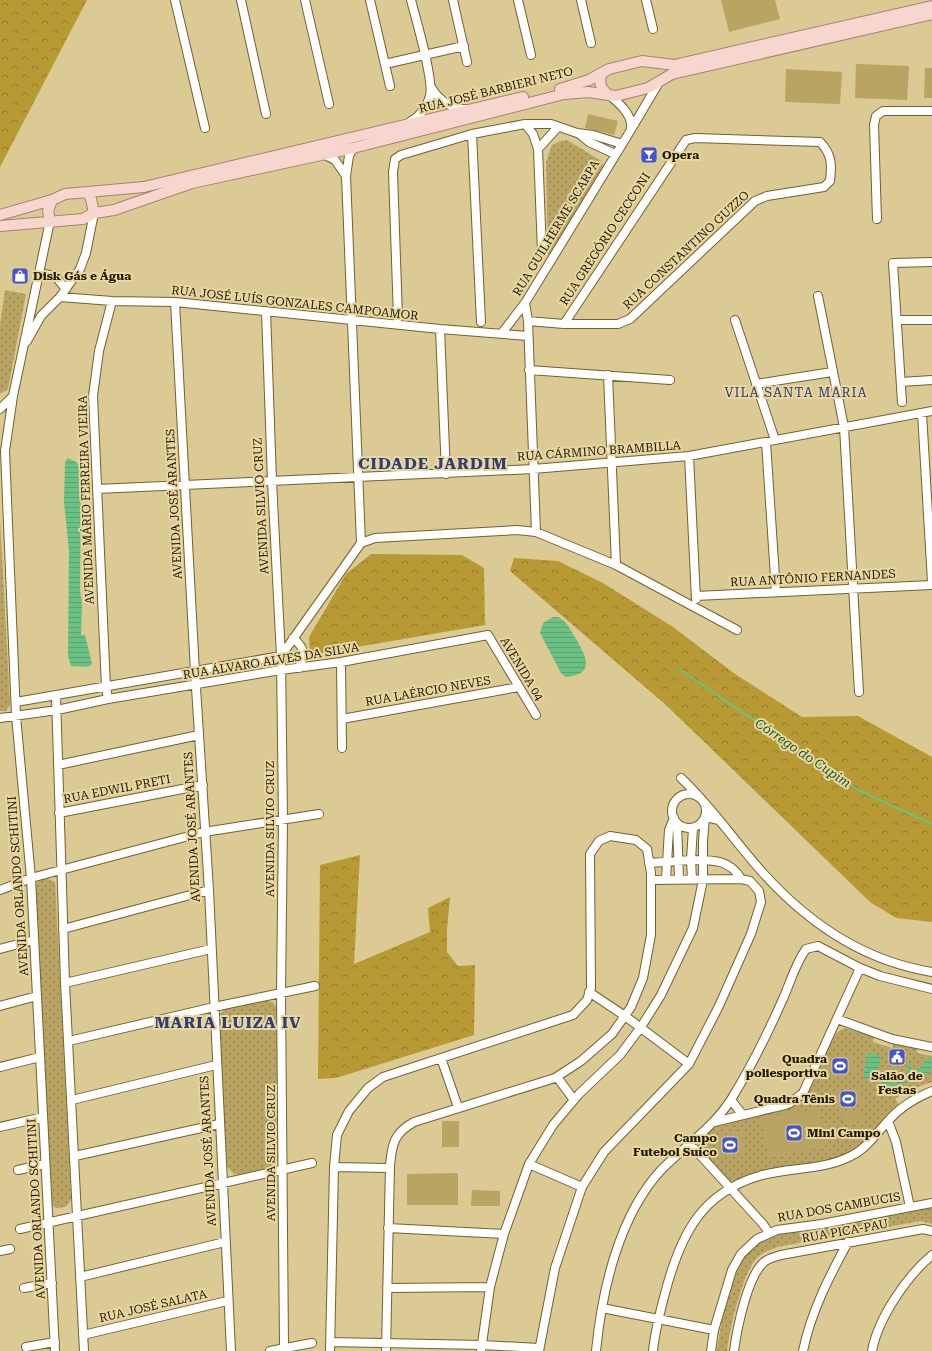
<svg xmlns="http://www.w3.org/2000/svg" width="932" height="1351" font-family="'Roboto Serif',serif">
	<defs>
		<pattern id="grass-dots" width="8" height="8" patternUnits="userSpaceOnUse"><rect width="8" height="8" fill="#b9a463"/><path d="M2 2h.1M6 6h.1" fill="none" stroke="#968550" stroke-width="1.8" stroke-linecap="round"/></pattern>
		<pattern id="forest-crowns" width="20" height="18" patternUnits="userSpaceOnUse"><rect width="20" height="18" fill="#b89a34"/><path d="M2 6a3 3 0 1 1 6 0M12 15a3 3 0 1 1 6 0" fill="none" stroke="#957d2a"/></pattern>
		<pattern id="water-rules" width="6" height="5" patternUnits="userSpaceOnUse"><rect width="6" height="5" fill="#6ac184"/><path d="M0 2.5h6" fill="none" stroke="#5ca570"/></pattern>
	</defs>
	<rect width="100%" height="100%" fill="#dbca94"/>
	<path fill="url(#grass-dots)" d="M567,140L600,160L603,165V170L548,261L546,162L552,145L561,141Z
		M5,290L26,294L8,389L0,394V325Z
		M0,519L10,705L6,711H0Z
		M46,878L55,882L71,1198C69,1206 65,1208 56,1208L52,1204L35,889L37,882Z
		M265,1000L273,1002L277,1008L279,1158C274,1171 247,1175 234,1174L226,1166L218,1017L225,1008Z
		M845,1028L874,1037L873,1042L892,1048L894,1043L917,1048V1053L932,1056V1082L912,1089L895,1099L899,1104C879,1123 865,1146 840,1158L735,1182L729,1181L697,1148L698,1140C709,1131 718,1123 731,1119C752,1112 782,1117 800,1102C820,1087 822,1035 845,1028Z
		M932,1207V1224L921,1221L777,1247C770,1250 764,1252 758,1257C742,1272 730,1328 727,1351H717C721,1323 729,1272 749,1251C756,1243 766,1239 776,1235Z"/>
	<path fill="url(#forest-crowns)" d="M0,0H87L0,167Z
		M371,554L462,555L484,568L485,625L310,655L309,637L346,574Z
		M514,558L558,561L603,583L673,627L735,674L802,717L858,716L932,757V922L896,918L870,902L666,705L510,571Z
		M360,855L354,964L430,932L428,908L450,897L447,929V952L458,966L475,965L474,1035L336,1078L318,1079L320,865Z"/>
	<path fill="#b9a463" d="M721,0H775L780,19L729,32Z
		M856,64L909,66L907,100L855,98Z
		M925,68H932V98H924Z
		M786,69L842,72L840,104L785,102Z
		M588,114L618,121L614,135L585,128Z
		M852,1056L855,1071L828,1076L825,1061Z
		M860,1088L863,1103L836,1109L833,1094Z
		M819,1108L826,1147L768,1158L761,1118Z
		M862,1111L864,1121L844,1124L842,1113Z
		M442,1121H459V1147H442Z
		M743,1131L747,1153L717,1158L713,1136Z
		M458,1173V1205H407V1174Z
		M472,1190L500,1191V1206H471Z"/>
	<path fill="url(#water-rules)" d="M68,458L76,462L81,467L80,590L82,605L81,635H85L92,664L88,667L71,666L68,656L69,551L64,502L65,462Z
		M553,617H558C567,621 571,631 576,639C585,655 597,674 566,677L561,673L540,633L543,623Z
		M867,1053L881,1055L876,1081L863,1078Z
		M932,1058L931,1072L927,1074L918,1073C905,1080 897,1096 882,1087L881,1082H888L893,1084L906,1079L908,1064H912L911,1070H919L926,1059Z"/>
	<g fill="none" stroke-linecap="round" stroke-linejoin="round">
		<path stroke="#6ac184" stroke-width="2" d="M680,670L856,789L932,824"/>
		<g stroke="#72622f" stroke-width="10">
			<path id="minor" d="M175,0L205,128
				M241,0L266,114
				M305,0L329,104
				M370,0L390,86
				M453,0L467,62
				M518,0L531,55
				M581,0L591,43
				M646,0L653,29
				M385,64L464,46
				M431,87C438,99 450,109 465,109
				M609,95C619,103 633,115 631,129
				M410,122C420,116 427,107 430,96C434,80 416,19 411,0
				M525,124L533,134L538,149L542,252
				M578,133L589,142L615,154
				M472,134L481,322
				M353,148L349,156L346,176L361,543
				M538,149L558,127
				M325,155L335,160L346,176
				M877,219L874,125L876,116L883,111H932
				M50,221L13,396L5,451L16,716L31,878L55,1351
				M38,273L55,276L66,289
				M818,296L844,427L859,692
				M60,297L112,301L175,302L440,329L528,336
				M175,302L195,672L209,890L231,1351
				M525,303L528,321L536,532
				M266,311L272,481L281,656L283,821L281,993L284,1348
				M398,318L393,172L395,159L401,155L472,134L525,124H551L577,133L593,135L622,144
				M735,320L775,440
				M897,320H932
				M528,321L564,324H618L630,319L755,201L767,196L824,187L830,181C832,165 832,154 820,142L695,138L686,140L564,324
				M440,329L446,474
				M502,333L525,303L629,133L658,84
				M27,341L41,316L60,297L80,269L86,253L94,213
				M529,370L670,380
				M608,375L616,565
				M901,382L932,380
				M756,384L832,372
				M902,402L893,263L932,262
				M0,409L13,396
				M922,413L932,582
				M766,442L776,592
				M689,456L696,599
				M97,489L533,469L689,456L932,411
				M696,596L932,585
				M293,638C305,648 305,653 299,668
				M341,662L342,748
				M56,696L65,983L84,1351
				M108,699L106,687L93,396L99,351L112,301
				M16,702L281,656L361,543L375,538L517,530L536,532L616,565L737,630
				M0,718L57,710L108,699L281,670L341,662L488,635L536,715
				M342,719L519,687
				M58,765L199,735
				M681,778C712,807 735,842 763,873C808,923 864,961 932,972
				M672 811a17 17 0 1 1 34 0a17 17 0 1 1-34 0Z
				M59,813L203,785
				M677,823L679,879
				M693,828L691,860C712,860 730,859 741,879
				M649,863L691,860L692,879
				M666,879L669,830L674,818
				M0,890L31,878L204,832L319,814
				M63,929L209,890
				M0,949L34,940
				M65,983L211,949
				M589,992L625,1016L689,1064
				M0,1006L37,996
				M837,1019L892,1039L932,1047
				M69,1041L214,1007L315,986
				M441,1058L458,1107
				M0,1067L40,1057
				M557,1077L574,1100
				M72,1100L216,1065
				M731,1100L742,1114
				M888,1121L896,1142L910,1207
				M714,1122L785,1105L790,1103L803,1093L860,968
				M0,1127L43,1117
				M690,1144L763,1224L769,1233
				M75,1156L219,1124
				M529,1164L582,1187
				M334,1167L389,1168
				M18,1170L45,1164
				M388,1228L504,1234
				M20,1229L312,1163
				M0,1251L10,1249
				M80,1277L225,1242
				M24,1288L52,1283
				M387,1288L490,1287
				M602,1308L714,1330
				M83,1335L227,1301
				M330,1342L482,1345L539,1348
				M26,1347L55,1342
				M270,1351L312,1343
				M330,1351L334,1167L337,1135L349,1111L368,1088L383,1077L573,1015L587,1000L591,988L590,854L599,841L610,836L636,840L647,849L651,873V935L643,978L631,1007L612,1034L581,1061L555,1078L414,1122C394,1133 392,1144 390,1165L386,1351
				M481,1351L490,1287L504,1234L529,1164L553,1125L579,1094L620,1055L641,1027L661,995L693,928L703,880V841L705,817L719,820
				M539,1351L555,1268L582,1187L604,1152L689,1064L719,1006L751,934L761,902L759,891L750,881L741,879L651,880
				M596,1351C602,1290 619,1215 662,1169C686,1145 714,1127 732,1098C751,1067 767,1035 782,1001C790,984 795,964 806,949L818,946L860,968L880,976L932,989
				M653,1351C655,1329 661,1308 667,1286C682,1233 702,1193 759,1176C789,1167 822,1171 851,1156C866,1149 876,1134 888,1121C900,1107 915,1098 932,1091
				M711,1351L714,1330L732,1270L741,1254L757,1239L777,1230L822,1224L932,1203
				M734,1351C737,1329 747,1277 764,1262C769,1258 775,1257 781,1255L923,1229L932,1231
				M803,1351C811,1312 829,1277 848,1242
				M872,1351C878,1318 907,1276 932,1255"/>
		</g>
		<g stroke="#a88274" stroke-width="12">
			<path id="major" d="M602,73C598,82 601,90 609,95
				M560,89L589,80L609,69L642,61L674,65L932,6
				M88,193L91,199L94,213
				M0,215L52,200L65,194L144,187L523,97
				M50,221L48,211L52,200
				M0,226L83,219L94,213L114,210L192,183L353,148L564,94L588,92L616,96L648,88L672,74L932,14"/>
		</g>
		<use href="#minor" stroke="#fff" stroke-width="8"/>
		<use href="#major" stroke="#f7d6d0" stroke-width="10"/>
	</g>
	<defs>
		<g id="bar-square" transform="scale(0.9)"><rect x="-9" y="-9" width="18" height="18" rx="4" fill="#4455c9" stroke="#e8d7a1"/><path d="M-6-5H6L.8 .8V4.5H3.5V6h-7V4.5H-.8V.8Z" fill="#fff"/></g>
		<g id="shop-square" transform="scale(0.9)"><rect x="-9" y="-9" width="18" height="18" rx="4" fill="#4455c9" stroke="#e8d7a1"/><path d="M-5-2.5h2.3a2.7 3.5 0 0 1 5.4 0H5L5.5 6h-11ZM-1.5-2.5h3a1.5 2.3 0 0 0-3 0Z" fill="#fff"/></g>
		<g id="civic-square" transform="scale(0.9)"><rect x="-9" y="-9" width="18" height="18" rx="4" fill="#4455c9" stroke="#e8d7a1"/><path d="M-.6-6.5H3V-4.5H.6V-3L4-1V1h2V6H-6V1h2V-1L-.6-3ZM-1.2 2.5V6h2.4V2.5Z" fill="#fff"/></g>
		<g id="stadium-square" transform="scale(0.9)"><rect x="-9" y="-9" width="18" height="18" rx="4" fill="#4455c9" stroke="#e8d7a1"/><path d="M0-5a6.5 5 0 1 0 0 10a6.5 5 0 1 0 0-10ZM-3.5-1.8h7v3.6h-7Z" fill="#fff"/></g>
	</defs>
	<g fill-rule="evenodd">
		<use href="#bar-square" x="649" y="155"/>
		<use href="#shop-square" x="20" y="276"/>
		<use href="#civic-square" x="897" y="1057"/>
		<use href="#stadium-square" x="840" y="1066"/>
		<use href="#stadium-square" x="848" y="1099"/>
		<use href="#stadium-square" x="794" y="1133"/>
		<use href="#stadium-square" x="730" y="1145"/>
	</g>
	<g text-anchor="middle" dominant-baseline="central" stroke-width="4" stroke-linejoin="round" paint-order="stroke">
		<g font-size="12" fill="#201905" stroke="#e8d7a1">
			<text transform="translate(496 90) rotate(-14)">RUA JOSÉ BARBIERI NETO</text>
			<text transform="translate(556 228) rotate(-59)">RUA GUILHERME SCARPA</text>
			<text transform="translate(605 239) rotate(-57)">RUA GREGÓRIO CECCONI</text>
			<text transform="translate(686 250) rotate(-43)">RUA CONSTANTINO GUZZO</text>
			<text transform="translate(295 303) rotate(6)">RUA JOSÉ LUÍS GONZALES CAMPOAMOR</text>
			<text transform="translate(599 451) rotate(-4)">RUA CÁRMINO BRAMBILLA</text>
			<text transform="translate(86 500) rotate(-92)">AVENIDA MÁRIO FERREIRA VIEIRA</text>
			<text transform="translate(174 504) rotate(-93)">AVENIDA JOSÉ ARANTES</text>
			<text transform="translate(261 506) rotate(-93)">AVENIDA SILVIO CRUZ</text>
			<text transform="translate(813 578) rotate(-3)">RUA ANTÔNIO FERNANDES</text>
			<text transform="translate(271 661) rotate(-9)">RUA ÁLVARO ALVES DA SILVA</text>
			<text transform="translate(522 669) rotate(59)">AVENIDA 04</text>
			<text transform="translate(428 691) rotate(-10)">RUA LAÉRCIO NEVES</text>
			<text transform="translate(117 789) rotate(-11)">RUA EDWIL PRETI</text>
			<text transform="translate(192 827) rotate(-93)">AVENIDA JOSÉ ARANTES</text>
			<text transform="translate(270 829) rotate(-90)">AVENIDA SILVIO CRUZ</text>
			<text transform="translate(18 886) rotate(-94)">AVENIDA ORLANDO SCHITINI</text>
			<text transform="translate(208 1151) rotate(-93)">AVENIDA JOSÉ ARANTES</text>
			<text transform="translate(271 1153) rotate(-90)">AVENIDA SILVIO CRUZ</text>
			<text transform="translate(839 1207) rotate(-10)">RUA DOS CAMBUCIS</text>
			<text transform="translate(36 1209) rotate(-93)">AVENIDA ORLANDO SCHITINI</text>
			<text transform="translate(845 1231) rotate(-10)">RUA PICA-PAU</text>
			<text transform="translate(153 1306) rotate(-13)">RUA JOSÉ SALATA</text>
		</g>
		<g font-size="12" font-weight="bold" fill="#201905" stroke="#e8d7a1" text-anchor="start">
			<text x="662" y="155">Opera</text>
			<text x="33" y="276">Disk Gás e Água</text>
			<text x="827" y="1059" text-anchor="end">Quadra<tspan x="827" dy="14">poliesportiva</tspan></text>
			<text x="897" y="1076" text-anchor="middle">Salão de<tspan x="897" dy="14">Festas</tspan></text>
			<text x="835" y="1099" text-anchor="end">Quadra Tênis</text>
			<text x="807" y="1133">Mini Campo</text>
			<text x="717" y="1138" text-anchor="end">Campo<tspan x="717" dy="14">Futebol Suíco</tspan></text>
		</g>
		<g font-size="13" letter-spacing="1" fill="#303d77" stroke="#e8d7a1">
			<text x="796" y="392">VILA SANTA MARIA</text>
		</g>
		<g font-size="13" font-style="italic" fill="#17562e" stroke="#e8d7a1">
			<text transform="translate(803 753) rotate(34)">Córrego do Cupim</text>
		</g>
		<g font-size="16" font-weight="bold" letter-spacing="1" fill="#303d77" stroke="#e8d7a1">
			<text x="433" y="463">CIDADE JARDIM</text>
			<text x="228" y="1022">MARIA LUIZA IV</text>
		</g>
	</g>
</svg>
